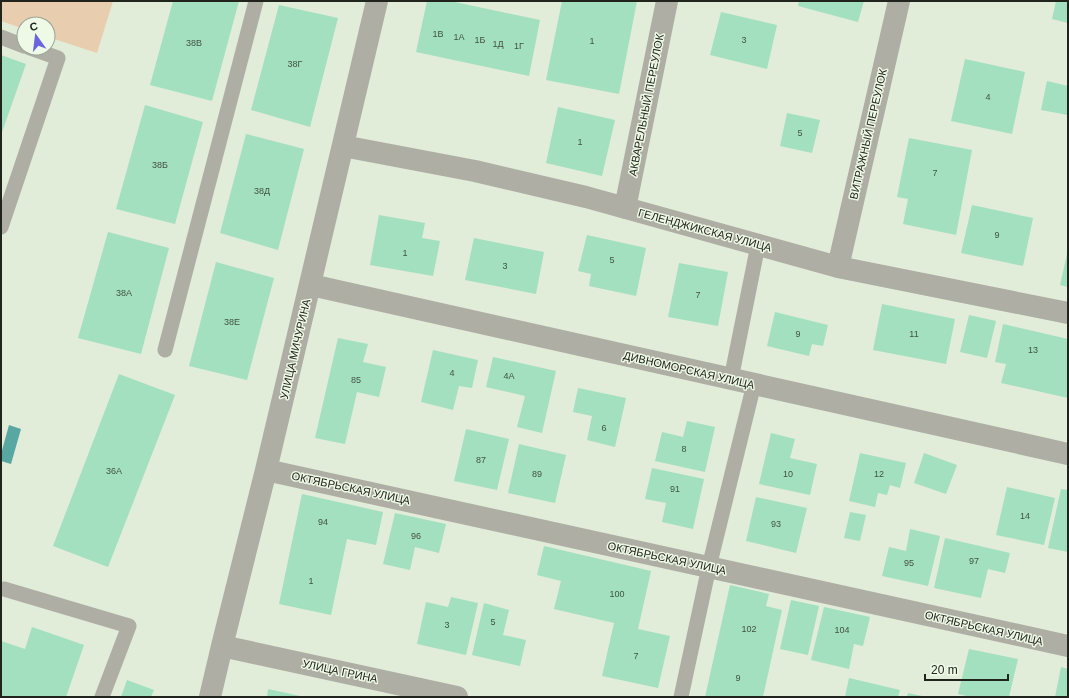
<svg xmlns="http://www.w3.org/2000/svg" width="1069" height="698" font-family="Helvetica,sans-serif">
	<rect width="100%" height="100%" fill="#e1ecd9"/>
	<path fill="#e8cdaf" d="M1,1H113L97,53L48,37V24H24V29L1,21Z"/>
	<path fill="#58a7a3" d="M9,425L21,429L11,464L1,461V454Z"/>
	<path fill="#a3e0bf" d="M173,1H239L212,101L150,85Z
		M427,1H450L540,20L529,76L416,52Z
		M562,1H637L619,94L546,80Z
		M799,1H864L858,22L798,6Z
		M1056,1H1068V23L1052,19Z
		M279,5L338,18L310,127L251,110Z
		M721,12L777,25L767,69L710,55Z
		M1,55L26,64L1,135Z
		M965,59L1025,72L1012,134L951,121Z
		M1047,81L1068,86V115L1041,110Z
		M145,105L203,122L175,224L116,209Z
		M558,107L615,120L602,176L546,163Z
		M787,113L820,120L812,153L780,146Z
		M246,134L304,149L278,250L220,233Z
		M909,138L972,150L956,235L903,224L908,199L897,197Z
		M972,205L1033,218L1023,266L961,253Z
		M379,215L425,223L422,238L440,241L433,276L370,265Z
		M108,232L169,248L141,354L78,338Z
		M587,235L646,248L636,296L589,286L591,274L578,271Z
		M474,238L544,252L536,294L465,280Z
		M1067,254H1068V287L1060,285Z
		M216,262L274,278L247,380L189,366Z
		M679,263L728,272L718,326L668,317Z
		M882,304L955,319L946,364L873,350Z
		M775,312L828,325L823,346L812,344L809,356L767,346Z
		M969,315L996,321L987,358L960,352Z
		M1003,324L1068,339V398L1001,383L1006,364L995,362Z
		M338,338L368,344L363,362L386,367L379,397L357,392L345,444L315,438Z
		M433,350L478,360L472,388L459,386L453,410L421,402Z
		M493,357L556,371L542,433L517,427L525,396L486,387Z
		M119,374L175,395L108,567L53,546Z
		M578,388L626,398L615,447L587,440L592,416L573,412Z
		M687,421L715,427L705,472L655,461L662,432L683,437Z
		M466,429L509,439L497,490L454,481Z
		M771,433L795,439L790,458L817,464L810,495L759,484Z
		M519,444L566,455L555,503L508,493Z
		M860,453L906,463L900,488L890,485L887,495L878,493L875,507L849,501Z
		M924,453L957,465L946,494L914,483Z
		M652,468L704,479L693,529L662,522L666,503L645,499Z
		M1007,487L1055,498L1044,545L996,535Z
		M1061,489L1068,490V552L1048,548Z
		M302,494L383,512L376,545L347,539L331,615L279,604Z
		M756,497L807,508L796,553L746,541Z
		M850,512L866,515L860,541L844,538Z
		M395,513L446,524L439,553L415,547L410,570L383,564Z
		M910,529L940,536L928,586L882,576L889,547L906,551Z
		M945,538L1010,553L1005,573L988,569L981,598L934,588Z
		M544,546L651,571L638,629L670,636L658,688L602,676L614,623L554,609L561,581L537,575Z
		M730,585L769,594L766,606L782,610L763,697H705Z
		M451,597L478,603L466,655L417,644L426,602L448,607Z
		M791,600L819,606L808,655L780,649Z
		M484,603L509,610L503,635L526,640L520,666L472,655Z
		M824,607L870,617L863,646L854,644L849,669L811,660Z
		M32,627L84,645L66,697H1V641L25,649Z
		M969,649L1018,659L1009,697H971L958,694Z
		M1061,667L1068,669V697H1055Z
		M849,678L900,690L898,697H845Z
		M127,680L154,690L151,697H121Z
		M268,689L300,696V697H267Z
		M908,693L922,696V697H907Z"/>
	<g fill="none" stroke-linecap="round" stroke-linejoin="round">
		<path stroke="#afaea5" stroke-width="15" d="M1,37L24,46
			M1,227L58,58L30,48
			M165,350L256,1
			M731,379L758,245
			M4,589L129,626L102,697
			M681,697L709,567L754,384"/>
		<path stroke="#afaea5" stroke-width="22" d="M343,146L475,171L586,197L838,267L1068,313
			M625,208L667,1
			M838,267L899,1
			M311,285L1068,454
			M266,470L1068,646
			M222,646L457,697
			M210,697L222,646L266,470L377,1"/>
	</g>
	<g text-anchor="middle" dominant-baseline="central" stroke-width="3" stroke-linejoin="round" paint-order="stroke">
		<g font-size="9" fill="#415346">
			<text x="438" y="34">1В</text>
			<text x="459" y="37">1А</text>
			<text x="480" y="40">1Б</text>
			<text x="744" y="40">3</text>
			<text x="592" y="41">1</text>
			<text x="194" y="43">38В</text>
			<text x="498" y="44">1Д</text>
			<text x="519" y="46">1Г</text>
			<text x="295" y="64">38Г</text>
			<text x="988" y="97">4</text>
			<text x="800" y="133">5</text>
			<text x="580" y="142">1</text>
			<text x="160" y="165">38Б</text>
			<text x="935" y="173">7</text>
			<text x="262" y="191">38Д</text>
			<text x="997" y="235">9</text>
			<text x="405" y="253">1</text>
			<text x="612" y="260">5</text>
			<text x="505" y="266">3</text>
			<text x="124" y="293">38А</text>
			<text x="698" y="295">7</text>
			<text x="232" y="322">38Е</text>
			<text x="798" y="334">9</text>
			<text x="914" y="334">11</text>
			<text x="1033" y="350">13</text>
			<text x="452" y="373">4</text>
			<text x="509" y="376">4А</text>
			<text x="356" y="380">85</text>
			<text x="604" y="428">6</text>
			<text x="684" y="449">8</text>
			<text x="481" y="460">87</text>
			<text x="114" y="471">36А</text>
			<text x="537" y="474">89</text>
			<text x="788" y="474">10</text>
			<text x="879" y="474">12</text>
			<text x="675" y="489">91</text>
			<text x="1025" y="516">14</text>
			<text x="323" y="522">94</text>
			<text x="776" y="524">93</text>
			<text x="416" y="536">96</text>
			<text x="974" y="561">97</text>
			<text x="909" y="563">95</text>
			<text x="311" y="581">1</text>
			<text x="617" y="594">100</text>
			<text x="493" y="622">5</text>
			<text x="447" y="625">3</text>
			<text x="749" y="629">102</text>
			<text x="842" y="630">104</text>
			<text x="636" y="656">7</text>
			<text x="738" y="678">9</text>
		</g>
		<g font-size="11" fill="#20241d" stroke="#eef9e6">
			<text transform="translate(646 105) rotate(-79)">АКВАРЕЛЬНЫЙ ПЕРЕУЛОК</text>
			<text transform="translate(868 134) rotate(-77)">ВИТРАЖНЫЙ ПЕРЕУЛОК</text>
			<text transform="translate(705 230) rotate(15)">ГЕЛЕНДЖИКСКАЯ УЛИЦА</text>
			<text transform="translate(295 349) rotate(-77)">УЛИЦА МИЧУРИНА</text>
			<text transform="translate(689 370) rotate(13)">ДИВНОМОРСКАЯ УЛИЦА</text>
			<text transform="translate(351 488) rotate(12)">ОКТЯБРЬСКАЯ УЛИЦА</text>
			<text transform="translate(667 558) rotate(12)">ОКТЯБРЬСКАЯ УЛИЦА</text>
			<text transform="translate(984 628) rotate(13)">ОКТЯБРЬСКАЯ УЛИЦА</text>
			<text transform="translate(340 671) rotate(12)">УЛИЦА ГРИНА</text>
		</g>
	</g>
	<rect width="1069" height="698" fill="none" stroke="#20241d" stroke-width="4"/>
	<g transform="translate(36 36) rotate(346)"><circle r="19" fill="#eef9e6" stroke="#9ca496"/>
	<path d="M0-3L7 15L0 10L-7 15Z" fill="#6c64de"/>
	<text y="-6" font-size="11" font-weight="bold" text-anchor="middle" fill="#20241d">С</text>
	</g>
	<path d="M925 674v6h83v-6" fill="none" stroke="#20241d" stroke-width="2"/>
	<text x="931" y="674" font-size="12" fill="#20241d" stroke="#eef9e6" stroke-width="3" paint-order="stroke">20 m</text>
</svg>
